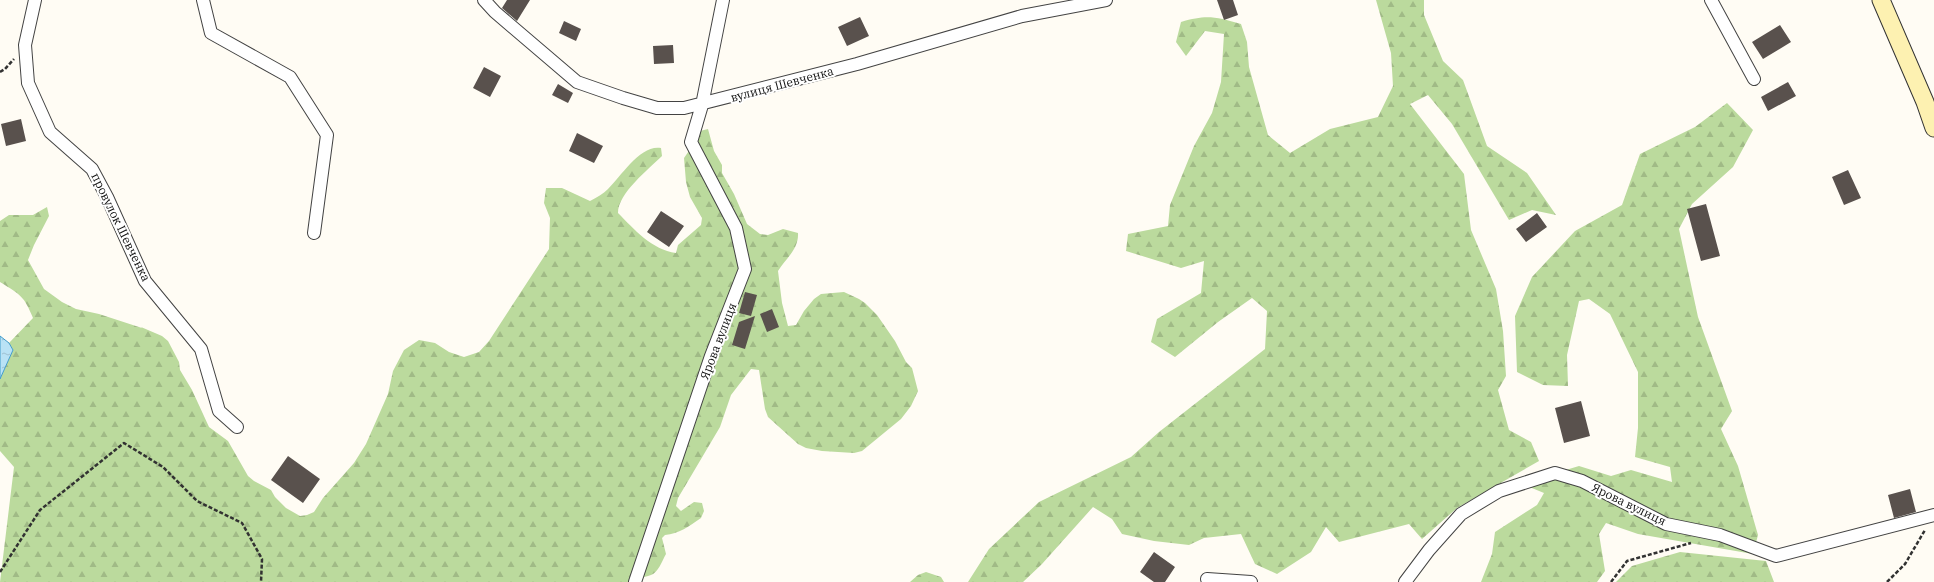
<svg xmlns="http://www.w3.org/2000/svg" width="1934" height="582" font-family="'IBM Plex Serif',serif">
	<defs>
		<pattern id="forest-firs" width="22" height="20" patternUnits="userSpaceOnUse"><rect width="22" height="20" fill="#bbda9d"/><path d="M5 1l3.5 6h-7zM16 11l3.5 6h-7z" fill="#a0ba86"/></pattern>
		<pattern id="water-ripples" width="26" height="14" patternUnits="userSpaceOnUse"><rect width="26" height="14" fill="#b9e2f5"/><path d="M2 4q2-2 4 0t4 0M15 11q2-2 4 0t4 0" fill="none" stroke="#9ec1d1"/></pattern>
	</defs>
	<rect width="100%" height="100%" fill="#fffcf4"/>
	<path fill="url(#forest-firs)" d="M1376,0H1424V15L1443,61L1463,80L1487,146L1527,173L1556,215L1532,210L1509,220L1452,124L1428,95L1410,104L1464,174L1471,230L1496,289L1503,331L1506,376L1498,390L1509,430L1531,442L1539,461L1457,508L1422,539L1409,524L1339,542L1326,527L1311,552L1277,574L1255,564L1241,534L1204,538L1189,545L1154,541L1122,534L1112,519L1093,507L1042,564L1023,582H968L989,549L1039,502L1131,457L1159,432L1265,349L1267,311L1252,298L1218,322L1175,357L1151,342L1157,319L1201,293L1204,261L1181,268L1126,251L1128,234L1168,226L1170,205L1194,146L1212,113L1221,82L1224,34L1205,31L1186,56L1176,42L1181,22C1207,14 1216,17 1241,24L1247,42L1249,67L1268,135L1290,153L1330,129L1378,117L1393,86L1391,53Z
		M1727,103L1753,130L1733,167L1692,204L1679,229L1698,317L1732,411L1721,429L1738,466L1758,535L1753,554L1638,534L1606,523L1599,534L1605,571L1597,582H1481L1492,554L1495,532L1537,505L1544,493L1527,486L1549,475L1579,466L1611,476L1631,470L1672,482L1670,467L1635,457L1638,428V372L1610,314L1589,299L1579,301L1567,355L1568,386L1543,385L1517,372L1515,316L1532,277L1575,231L1622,205L1640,154L1695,127Z
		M708,129L714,151L722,165V173L734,194L747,224L760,234L768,235L783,229L798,233C799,249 786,258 778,271L782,303L788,326L796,325L804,311L814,299L821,294L844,292L859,299L865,303L877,315L895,341L906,362L912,368L918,391L911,406L901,419L862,451L854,453L822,451L806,448L798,444L768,417L765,409L759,370L751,369L731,395L720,427L678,498L676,506L681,511L694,502L702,503L704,511L701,518C689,526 679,534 665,535L662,538L666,554C662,561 658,573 651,575C643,578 636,577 629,582H0L14,467L0,451V379L13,350L9,343L33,318C24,296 21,295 0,282V221L9,215H33L47,207L49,216L34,245L28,260L44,289L62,302L76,309L99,314L142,328L141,327L162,336L168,341L179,362L180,370L192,390L209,427L228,441L248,476L254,481L271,490L275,497L286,508L300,516L307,515L314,512L323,498L354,463L366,444L388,394L393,371L404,350L419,340L435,343L449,352L464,357L479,352L489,341L549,249L550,218L544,203L546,188H562L590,201C597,197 603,194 608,189C621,176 641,144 661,148L662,156C649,169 618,193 618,213C634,229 652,250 676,253L678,245L701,225L702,218L690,197L686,182L684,158L693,145L700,131Z
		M1680,552L1766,561L1774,582H1616L1632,566Z
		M926,572L941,577L944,582H910L918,575Z"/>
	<path fill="url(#water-ripples)" stroke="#419bcb" d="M0,336L9,343L13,350L0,379Z"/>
	<path fill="#59514d" d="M507,0H530L517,21L502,8Z
		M1217,0H1233L1238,15L1224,20Z
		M860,17L869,36L847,46L838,27Z
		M564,21L581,29L576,41L559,33Z
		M1780,25L1791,42L1763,59L1752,42Z
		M673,45L674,63L654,64L653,46Z
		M484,67L501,76L490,97L473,88Z
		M1788,82L1796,96L1768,111L1761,97Z
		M558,84L573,93L568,103L552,95Z
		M21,119L26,141L6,146L1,124Z
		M577,133L603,146L594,163L569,151Z
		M1848,170L1861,198L1844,205L1832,177Z
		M1706,204L1720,256L1701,261L1687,209Z
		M661,211L684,226L669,247L647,232Z
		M1537,213L1547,227L1526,242L1516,229Z
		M745,292L757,295L751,316L739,313Z
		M772,309L779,327L767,332L760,314Z
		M755,316L745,349L732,345L739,322Z
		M1581,401L1590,436L1564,443L1555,408Z
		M288,456L320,479L303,503L271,480Z
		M1910,489L1916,512L1894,518L1888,495Z
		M1154,552L1175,567L1165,582H1154L1140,572Z"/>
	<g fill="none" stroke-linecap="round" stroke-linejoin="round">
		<g stroke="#434343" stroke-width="14">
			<path id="street" d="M35,0L25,45L28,83L50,132L92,169L107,197L145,281L201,349L219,411L237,427
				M203,0L211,33L290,77L327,135L314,233
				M484,0L495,12L577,82L623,98L657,108H684L857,64L1022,16L1106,0
				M1711,0L1754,79
				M1207,579L1251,582
				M635,582L711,356L745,269L736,228L691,142L702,105L723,0
				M1405,582L1429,550L1461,514L1499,491L1555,473L1582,481L1666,524L1720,535L1776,556L1934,515"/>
		</g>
		<g stroke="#323232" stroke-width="19">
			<path id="secondary" d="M1881,0L1925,102L1934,128"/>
		</g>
		<path stroke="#323232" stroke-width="2.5" stroke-dasharray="4 2" stroke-linecap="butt" d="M0,72L5,69L14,59
			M0,572L40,510L124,443L163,467L197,501L242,523L262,559L261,582
			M1611,582L1627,561L1691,543
			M1887,582L1905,564L1925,530"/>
		<use href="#street" stroke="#fff" stroke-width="12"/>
		<use href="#secondary" stroke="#fdf1b1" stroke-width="17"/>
	</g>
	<g text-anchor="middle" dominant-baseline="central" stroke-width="4" stroke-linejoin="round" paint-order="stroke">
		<g font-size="12" fill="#101010" stroke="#fff">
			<text transform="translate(782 84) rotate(-15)">вулиця Шевченка</text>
			<text transform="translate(121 227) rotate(64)">провулок Шевченка</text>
			<text transform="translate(718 341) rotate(-69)">Ярова вулиця</text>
			<text transform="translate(1629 504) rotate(26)">Ярова вулиця</text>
		</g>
	</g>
</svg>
